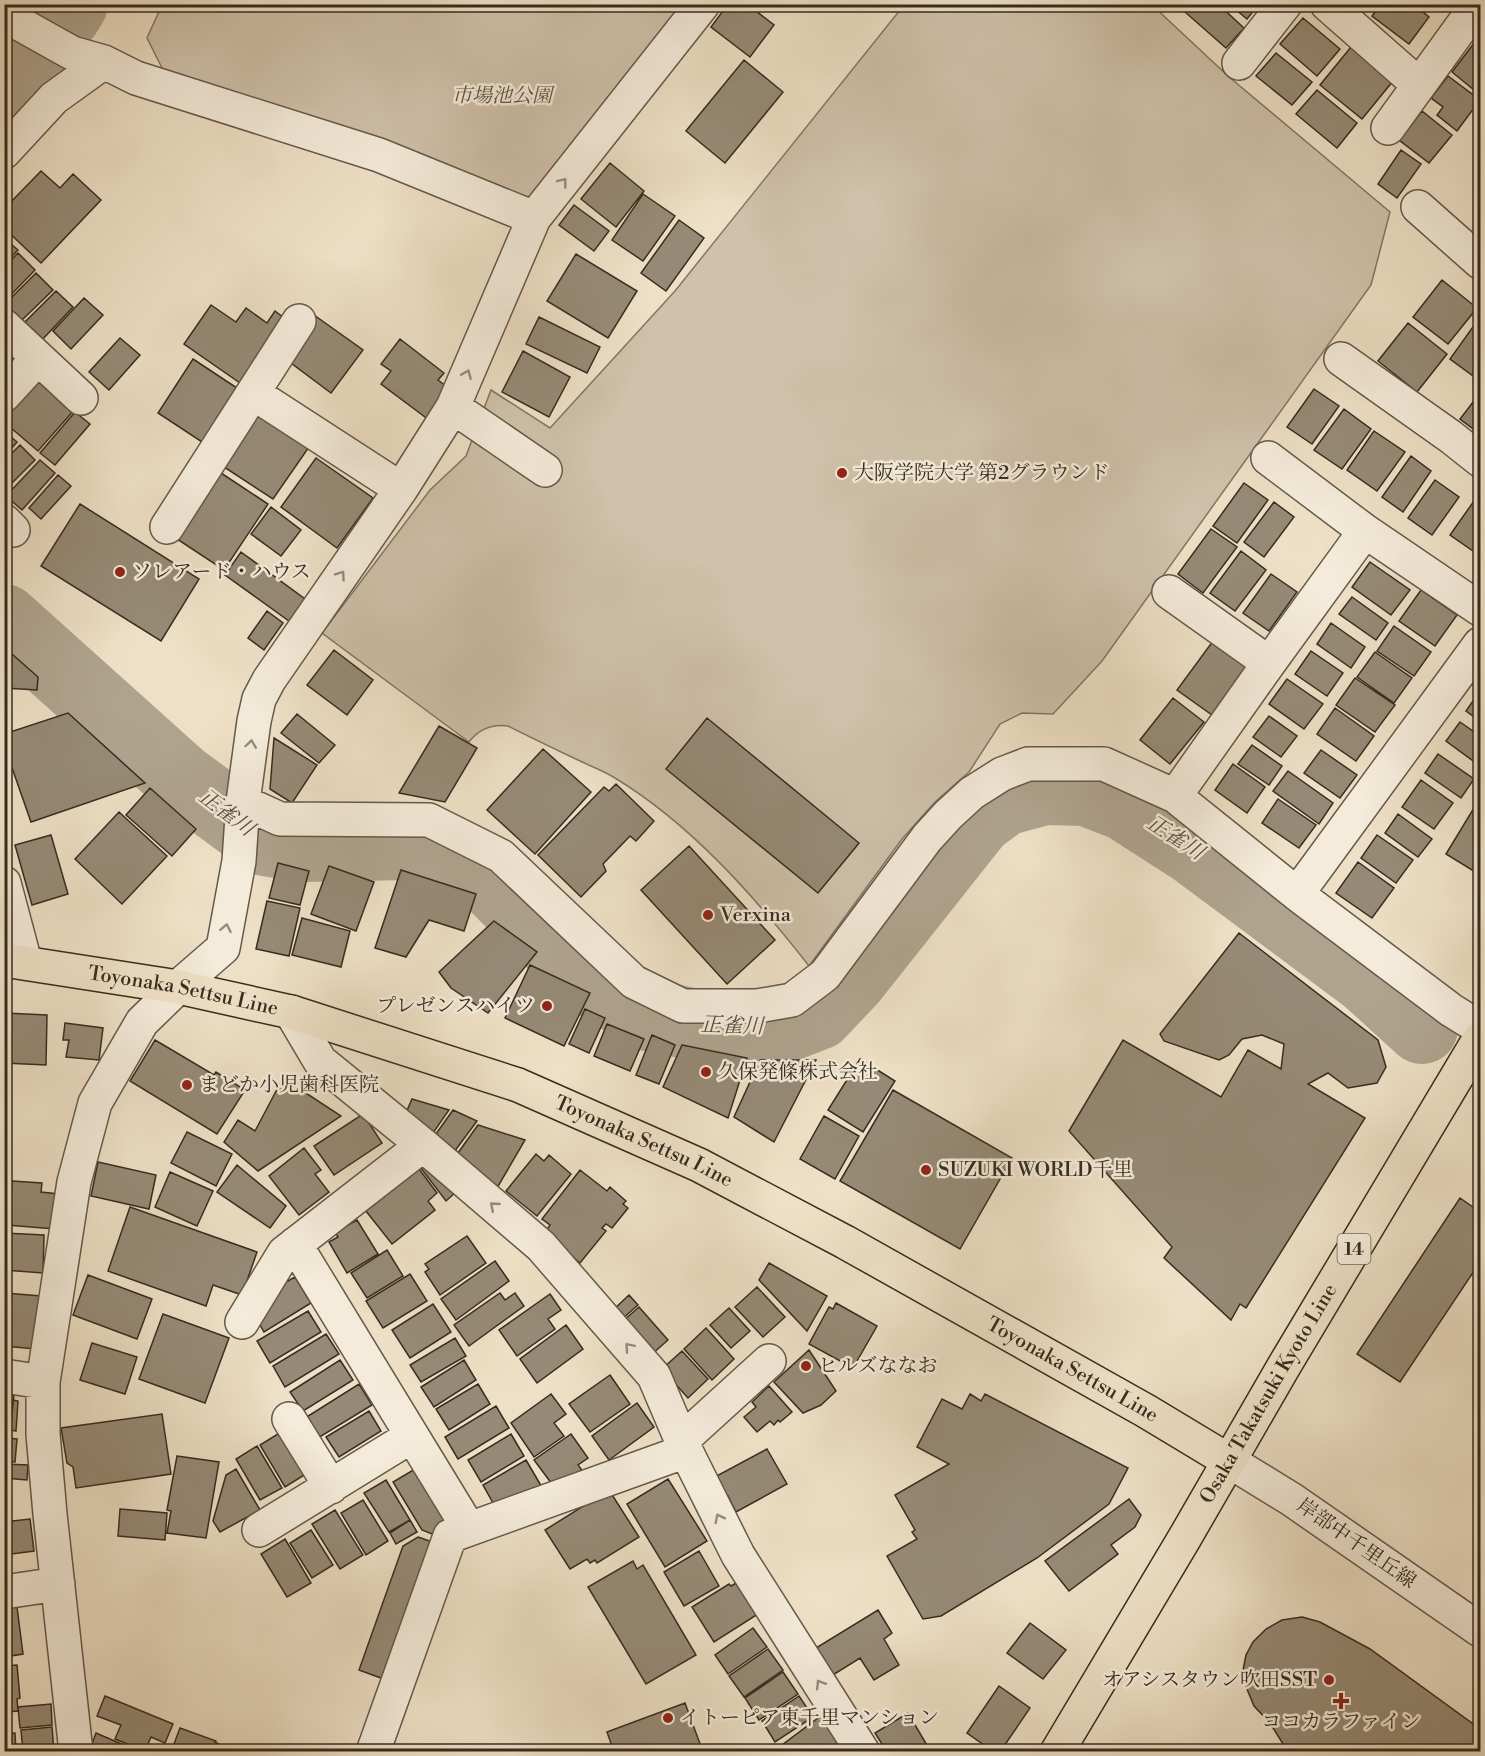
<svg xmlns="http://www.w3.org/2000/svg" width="1485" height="1756" font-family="'Libre Bodoni','Noto Serif JP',serif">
	<rect width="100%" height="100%" fill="#eee0c6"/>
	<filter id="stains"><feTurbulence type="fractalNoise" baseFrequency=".00333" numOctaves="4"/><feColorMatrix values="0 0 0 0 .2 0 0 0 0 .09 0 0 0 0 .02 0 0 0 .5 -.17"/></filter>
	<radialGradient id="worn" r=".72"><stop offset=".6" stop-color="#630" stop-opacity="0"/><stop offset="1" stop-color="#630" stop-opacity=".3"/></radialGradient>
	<path fill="#cfc1aa" stroke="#827665" stroke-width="1.5" d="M162,5H689L535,202L163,70L147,38Z
		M904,5H1152L1228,76L1390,212L1371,285L1102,661L1053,714L1022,713L1000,724L969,772L935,802L902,839L809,966C755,897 691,824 615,778C604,771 590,766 578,760C555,749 531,738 508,726C492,724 479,729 469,742L322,633L430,490L466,456L491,390L550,428L675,291Z"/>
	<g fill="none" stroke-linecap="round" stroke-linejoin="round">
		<path stroke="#afa38e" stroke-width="72" d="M4,83L65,15L72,4
			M4,620L181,779L264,840L302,846L410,844L456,860L491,881L588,978L647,1015L702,1026L751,1030L787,1026L818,1014L852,978L978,819L1004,800L1045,789L1086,790L1125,805L1195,850L1367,978L1422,1028"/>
	</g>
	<path fill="#968a76" stroke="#362c20" stroke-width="1.5" d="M728,4H747L774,25L750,57L711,27Z
		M1192,4H1218L1244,28L1226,48L1185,12Z
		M1229,4H1259L1247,19Z
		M1381,4H1413L1429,17L1409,44L1372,16Z
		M1303,18L1340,49L1317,76L1280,44Z
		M1475,42L1480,47V95L1452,72Z
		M1351,47L1393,81L1362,119L1320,85Z
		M1276,53L1312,82L1292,105L1256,76Z
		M744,60L783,92L725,163L686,131Z
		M1448,76L1480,100L1457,131L1437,115L1443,107L1431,98Z
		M1317,90L1357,123L1337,148L1296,114Z
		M1422,111L1452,135L1429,163L1399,140Z
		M1401,150L1421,164L1397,198L1378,184Z
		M610,163L644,191L616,227L581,199Z
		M41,171L60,188L73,174L101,200L41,263L4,228V209Z
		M643,194L675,216L643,261L612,240Z
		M574,205L609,231L594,251L559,225Z
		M679,220L704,238L666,291L641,273Z
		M4,238L18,250L4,264Z
		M18,253L35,270L4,302V267Z
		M576,254L637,291L608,338L547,301Z
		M36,273L53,290L22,320L5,304Z
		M1442,280L1477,308L1448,344L1413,317Z
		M56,291L73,307L41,341L23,324Z
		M84,298L103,315L71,349L53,331Z
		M211,305L236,322L246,308L267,323L275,311L284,318L240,383L184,344Z
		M314,315L363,350L331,393L283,357Z
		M539,317L600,347L587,373L526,344Z
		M1480,317V381L1450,359Z
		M1408,323L1447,354L1417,392L1378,361Z
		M120,338L140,355L109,390L89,372Z
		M400,339L444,373L438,380L451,390L429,420L381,384L391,371L381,364Z
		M5,347L17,358L4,382Z
		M523,351L570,377L549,417L502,392Z
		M193,359L237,388L202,442L158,413Z
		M40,379L75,409L38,451L4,422V418Z
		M1314,389L1339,406L1312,444L1287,427Z
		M1480,393V434L1460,419Z
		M1344,409L1371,429L1342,469L1314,450Z
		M75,412L90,424L55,465L40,453Z
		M257,412L309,447L273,499L221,465Z
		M4,431L17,442L4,457Z
		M1374,431L1405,452L1377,491L1347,470Z
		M20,445L35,460L4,491V461Z
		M1411,456L1431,471L1403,512L1382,497Z
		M316,458L373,498L337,548L281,507Z
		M40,460L55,473L22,510L6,496Z
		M218,471L268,504L224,570L174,537Z
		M58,475L71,486L41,519L29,508Z
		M1435,480L1459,497L1432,535L1408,518Z
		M1244,483L1268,500L1237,543L1213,526Z
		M1474,501L1480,506V540L1473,551L1450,535Z
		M1274,502L1294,517L1264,557L1244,542Z
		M80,504L199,579L161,641L41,566Z
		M271,507L301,530L281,556L251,534Z
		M1211,529L1237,547L1203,593L1178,574Z
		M1241,551L1266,570L1235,611L1210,593Z
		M241,552L305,599L289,621L225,575Z
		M1370,562L1410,590L1391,615L1352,587Z
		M1271,574L1297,592L1269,631L1243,613Z
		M1421,590L1457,615L1435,646L1399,621Z
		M1352,597L1388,623L1376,640L1339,614Z
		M267,611L283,623L264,650L248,638Z
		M1331,623L1365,647L1351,668L1317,644Z
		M1394,626L1431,652L1414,676L1377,651Z
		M1213,641L1247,666L1212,715L1177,690Z
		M4,647L38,677L37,690L4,688Z
		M334,650L373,680L347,715L307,685Z
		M1311,651L1343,673L1327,696L1295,674Z
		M1375,652L1412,678L1394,703L1357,677Z
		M1355,678L1395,705L1375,732L1336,705Z
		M1287,679L1323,704L1304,729L1269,704Z
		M1480,691V721L1466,711Z
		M1173,698L1204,722L1170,764L1140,740Z
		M1335,708L1374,736L1356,761L1317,734Z
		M68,713L145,783L31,822L4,745V734Z
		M297,714L335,745L319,763L281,733Z
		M1269,716L1297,736L1281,757L1253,737Z
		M707,718L859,843L818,893L666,769Z
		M1460,722L1480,736V766L1446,741Z
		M439,726L477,748L445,802L399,793Z
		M274,738L317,765L292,803L270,789Z
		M1252,745L1282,766L1269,785L1238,764Z
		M543,749L591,792L535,854L487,810Z
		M1321,750L1357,775L1340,798L1304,773Z
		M1438,754L1474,779L1461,798L1425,773Z
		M1233,764L1265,787L1247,813L1215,790Z
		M1288,771L1333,803L1319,824L1273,791Z
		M1421,780L1453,803L1434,829L1402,807Z
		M616,784L654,821L636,841L630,836L603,864L606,871L581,897L538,855L604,787L609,791Z
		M150,788L196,829L172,856L126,815Z
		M1480,798V875L1446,854Z
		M1278,799L1316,825L1299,848L1262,823Z
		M119,812L167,856L122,904L75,859Z
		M1398,814L1432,839L1418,857L1385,833Z
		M51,835L68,894L32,905L15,845Z
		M1377,835L1413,860L1396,883L1361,858Z
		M689,846L775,940L727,984L641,890Z
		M1358,862L1394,888L1372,918L1336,893Z
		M278,863L309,871L300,905L269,898Z
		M329,866L374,882L356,931L311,914Z
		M401,870L476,894L464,931L429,920L406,957L375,948Z
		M267,901L300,908L289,956L256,949Z
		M302,918L350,931L341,967L292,955Z
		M494,921L537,952L488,1013L451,988L439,972Z
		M1239,933L1378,1040L1386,1067L1377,1083L1348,1088L1328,1073L1308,1084L1365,1118L1246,1308L1240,1304L1231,1320L1164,1258L1172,1247L1069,1131L1123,1040L1221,1097L1248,1050L1281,1069L1284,1044L1262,1035L1242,1039L1229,1055L1219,1060L1164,1041L1160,1034Z
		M530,965L590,993L564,1046L505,1018Z
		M585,1009L605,1018L589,1053L569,1044Z
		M4,1013L47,1015L46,1065L4,1063Z
		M65,1023L103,1028L99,1060L66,1057L69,1040H63Z
		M607,1024L644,1039L630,1071L594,1056Z
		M652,1035L675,1045L659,1084L636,1075Z
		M155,1040L214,1075L216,1072L245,1090L217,1134L130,1081Z
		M682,1045L747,1058L728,1118L663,1087Z
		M860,1059L895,1081L863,1132L828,1110Z
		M760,1060H816L774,1142L734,1117Z
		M283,1078L341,1116L258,1171L224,1142L238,1120L255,1131Z
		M893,1090L1012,1158L960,1249L840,1181Z
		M412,1099L449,1110L433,1133L405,1115Z
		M453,1110L477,1121L454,1152L436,1134Z
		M363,1114L382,1143L334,1175L314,1146Z
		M824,1116L859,1136L835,1179L800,1159Z
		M478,1125L525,1140L497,1188L458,1153Z
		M187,1132L232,1154L216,1186L171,1163Z
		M304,1148L321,1170L315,1174L329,1192L299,1215L269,1176Z
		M536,1154L544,1161L549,1155L571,1174L537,1216L506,1191Z
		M430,1159L456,1192L446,1201L420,1167Z
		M98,1162L156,1175L149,1209L91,1196Z
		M237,1165L286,1206L270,1228L217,1192Z
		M419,1169L437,1193L428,1201L435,1210L392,1244L366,1211Z
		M580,1170L607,1191L610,1187L626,1201L623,1204L628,1208L612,1228L606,1224L602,1228L606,1231L580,1263L544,1234L550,1225L542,1219Z
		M170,1172L213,1191L197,1226L155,1207Z
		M12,1181L42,1183L41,1192L59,1194L55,1229L7,1225Z
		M1460,1198L1480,1212V1262L1400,1382L1357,1354Z
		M130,1207L257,1252L242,1295L213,1285L206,1306L108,1271Z
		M357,1220L378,1254L347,1273L329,1242L338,1237L335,1232Z
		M4,1233L44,1235L43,1273L4,1270Z
		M467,1236L486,1263L440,1295L425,1272L429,1269L425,1264Z
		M387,1250L403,1276L367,1298L351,1273Z
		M495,1261L509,1281L456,1320L441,1299Z
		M769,1263L827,1296L807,1331L759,1280Z
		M410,1274L427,1301L383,1328L366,1301Z
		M88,1275L152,1299L137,1339L73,1315Z
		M295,1277L311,1303L264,1332L256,1318L277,1287Z
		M757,1287L785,1317L763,1337L735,1307Z
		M5,1293L41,1296L36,1349L4,1346Z
		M500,1293L505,1300L515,1293L524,1306L469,1346L454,1325Z
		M550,1294L561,1310L548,1319L555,1329L517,1356L499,1330Z
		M629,1295L638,1305L621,1320L612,1311Z
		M836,1303L877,1326L853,1368L809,1344L829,1307L833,1309Z
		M433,1304L451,1332L410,1358L392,1330Z
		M639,1307L668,1340L651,1355L622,1322Z
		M729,1308L750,1331L731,1348L710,1325Z
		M308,1311L321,1332L270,1363L257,1341Z
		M163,1314L229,1338L205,1403L139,1379Z
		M566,1325L583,1349L537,1383L520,1359Z
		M706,1328L734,1359L712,1380L684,1349Z
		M326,1334L339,1354L285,1387L273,1366Z
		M455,1338L466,1356L421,1382L410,1365Z
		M92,1343L137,1357L125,1394L80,1380Z
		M809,1350L836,1391L821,1405L803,1413L774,1382Z
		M682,1351L708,1379L688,1398L662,1369Z
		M340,1360L353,1380L303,1411L290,1392Z
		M464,1360L476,1380L434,1407L421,1387Z
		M610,1375L630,1404L590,1432L569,1404Z
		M359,1384L372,1405L318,1438L305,1418Z
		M478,1384L490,1404L449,1430L436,1409Z
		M769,1386L792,1412L780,1422L778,1420L774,1425L770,1421L757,1432L744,1417L756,1407L752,1402Z
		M4,1394L14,1395L10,1433H4Z
		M551,1394L566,1414L554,1423L564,1436L534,1457L511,1423Z
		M970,1394L981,1401L985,1394L1128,1468L1109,1504L1037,1558L941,1616L923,1619L887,1556L917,1539L912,1532L915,1530L895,1495L949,1464L917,1447L942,1399L962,1409Z
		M13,1400L18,1401L16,1431L10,1430Z
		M637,1403L654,1427L609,1460L592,1436Z
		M496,1406L509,1428L458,1459L445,1437Z
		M369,1411L381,1431L339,1457L326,1437Z
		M162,1414L171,1474L76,1488L73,1467L67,1463L61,1428Z
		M281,1432L306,1474L285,1487L260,1445Z
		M511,1434L524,1456L481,1482L468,1460Z
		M571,1434L588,1458L578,1465L584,1473L552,1484L534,1460Z
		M4,1438L17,1439L15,1462L4,1461Z
		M257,1446L282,1488L260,1500L236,1459Z
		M767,1449L787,1484L736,1512L728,1496L723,1500L711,1479Z
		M177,1456L219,1462L206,1538L167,1533L171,1511L167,1510Z
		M526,1460L543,1489L497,1510L483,1485Z
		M4,1464L28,1465L27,1480L4,1478Z
		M236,1469L260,1510L220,1532L213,1521L226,1475Z
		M415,1469L456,1528L437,1536L422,1530L393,1482Z
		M668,1479L707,1541L665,1567L627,1504Z
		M386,1480L410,1520L389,1532L364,1493Z
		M609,1490L639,1537L597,1563L595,1560L590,1563L587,1559L570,1569L545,1530Z
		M1129,1499L1141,1515L1135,1527L1111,1545L1118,1554L1069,1591L1045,1561Z
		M363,1500L388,1541L366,1555L341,1513Z
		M120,1509L167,1513L165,1540L118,1536Z
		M335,1510L363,1555L340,1569L312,1524Z
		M30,1519L34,1551L4,1555V1522Z
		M410,1520L417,1532L396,1544L390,1533Z
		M311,1530L333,1565L312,1578L290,1543Z
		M418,1537L438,1544L389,1681L359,1670L403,1546Z
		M285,1539L311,1583L287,1597L261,1554Z
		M699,1551L719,1586L684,1606L664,1572Z
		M633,1561L637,1569L643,1565L696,1655L646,1684L588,1587Z
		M738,1582L758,1614L714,1642L692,1607L729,1584L731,1586Z
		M17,1607L23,1654L4,1657V1609Z
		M878,1610L892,1633L884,1639L899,1665L874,1680L860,1658L833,1675L816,1648Z
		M1302,1617L1320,1622L1370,1649L1480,1729V1752H1288L1270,1723L1254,1706L1247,1689L1243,1670L1246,1655L1253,1642L1266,1629L1282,1620Z
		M1030,1623L1066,1650L1043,1679L1007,1653Z
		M753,1628L767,1647L728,1674L715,1655Z
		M768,1649L783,1670L744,1697L729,1676Z
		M17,1665L20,1698L17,1699L18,1711L6,1712L8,1723L4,1724V1666Z
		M783,1672L798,1694L759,1720L745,1698Z
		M999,1686L1030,1708L1000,1752H994L967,1733Z
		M105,1696L173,1724L165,1743L151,1737L145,1751L115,1739L121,1725L97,1716Z
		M799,1696L813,1717L775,1742L762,1721Z
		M685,1703L703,1752H614L607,1732Z
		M51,1704L52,1725L20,1728L18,1707Z
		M908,1713L931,1752H887L875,1733Z
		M822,1715L842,1743L831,1752H781L778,1748Z
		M52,1727L54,1752H23L21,1730Z
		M180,1728L216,1741L215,1742L219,1744L216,1752H171Z
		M15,1733L16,1752H4V1734Z
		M96,1733L140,1752H101L91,1747Z"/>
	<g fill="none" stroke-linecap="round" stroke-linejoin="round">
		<g stroke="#64594a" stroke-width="36">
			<path id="minor" d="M1327,4L1419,85
				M4,15L72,53L104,62L136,78L379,155L534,218
				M1239,63L1285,4
				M1388,128L1478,4
				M4,152L54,98L104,62
				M1418,207L1480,262
				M4,326L81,398
				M1341,359L1451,437L1480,460
				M253,393L401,489
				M4,395L38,358
				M453,407L545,470
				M1268,458L1365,531L1480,609
				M4,521L13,530
				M167,527L299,321
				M1169,592L1269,663
				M1175,796L1269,663L1365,531
				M243,802L280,819L429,820L501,856L634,982L683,1006H757L792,1000L825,975L927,838L948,815L972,793L1002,774L1028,764H1104L1175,796L1297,894L1451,1010L1480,1028
				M4,883L25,962
				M1297,894L1480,644
				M291,1012L320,1061L423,1145L541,1246L654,1376L686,1451L738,1555L863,1752
				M295,1244L469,1529
				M242,1322L284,1253L423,1145
				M4,1376L43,1382
				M289,1419L331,1487
				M681,1441L769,1361
				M1229,1461L1291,1499L1480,1630
				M259,1530L412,1436
				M4,1592L58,1584
				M76,1752L50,1514L43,1434V1382L74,1182L95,1103L142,1022L178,987L223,948L239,861L243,802L254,721L259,699L269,680L401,489L453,407L534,218L703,4
				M373,1752L450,1536L686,1451"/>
		</g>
		<g stroke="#362c20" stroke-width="36">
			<g id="major">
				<path id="s1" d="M4,960L178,987L291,1012L518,1085L699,1165L845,1242L1146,1411L1229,1461"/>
				<path id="s2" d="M1057,1752L1184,1539L1284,1366L1480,1038"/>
			</g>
		</g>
		<use href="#minor" stroke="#f4ebda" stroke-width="33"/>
		<use href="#major" stroke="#eee0c6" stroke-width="33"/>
	</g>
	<defs><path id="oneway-chevron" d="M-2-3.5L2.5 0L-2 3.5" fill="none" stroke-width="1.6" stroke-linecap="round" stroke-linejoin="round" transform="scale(1.5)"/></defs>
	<g stroke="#958c7d">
		<use href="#oneway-chevron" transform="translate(563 182) rotate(-52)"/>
		<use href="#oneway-chevron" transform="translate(467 374) rotate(-67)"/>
		<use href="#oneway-chevron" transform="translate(341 575) rotate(-55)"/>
		<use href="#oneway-chevron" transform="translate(251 744) rotate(-82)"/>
		<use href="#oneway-chevron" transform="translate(226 928) rotate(-79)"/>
		<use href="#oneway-chevron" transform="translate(494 1206) rotate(-139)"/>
		<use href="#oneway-chevron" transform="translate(629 1347) rotate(-131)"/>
		<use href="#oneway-chevron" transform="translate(719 1518) rotate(-117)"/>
		<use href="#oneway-chevron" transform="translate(820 1684) rotate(-122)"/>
	</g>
	<g fill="#8f2418" stroke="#f4ebda" stroke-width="2">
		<circle cx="842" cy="473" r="6"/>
		<circle cx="120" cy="572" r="6"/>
		<circle cx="708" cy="915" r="6"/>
		<circle cx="547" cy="1006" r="6"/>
		<circle cx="706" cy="1072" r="6"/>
		<circle cx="187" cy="1085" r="6"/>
		<circle cx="926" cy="1170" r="6"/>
		<circle cx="806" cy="1366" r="6"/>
		<circle cx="1329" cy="1680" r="6"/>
		<path d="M1338 1692h6v6h6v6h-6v6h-6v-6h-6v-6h6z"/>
		<circle cx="668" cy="1718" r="6"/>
	</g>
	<g text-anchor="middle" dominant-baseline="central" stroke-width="5" stroke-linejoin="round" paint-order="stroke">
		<rect fill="#f4ebda" stroke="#6f6558" stroke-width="1.5" x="1337.5" y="1234" width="33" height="30" rx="4.5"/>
		<g font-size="18" font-weight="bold" fill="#362c20">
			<text x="1354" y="1249">14</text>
		</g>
		<g font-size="20" font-style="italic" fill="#5c5142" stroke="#f4ebda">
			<text x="502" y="96">市場池公園</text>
		</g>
		<g font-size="20" fill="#362c20" stroke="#f4ebda" text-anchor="start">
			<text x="854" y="473">大阪学院大学 第2グラウンド</text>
			<text x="132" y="572">ソレアード・ハウス</text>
			<text x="720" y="915">Verxina</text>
			<text x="535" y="1006" text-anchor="end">プレゼンスハイツ</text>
			<text x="718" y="1072">久保発條株式会社</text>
			<text x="199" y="1085">まどか小児歯科医院</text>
			<text x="938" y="1170">SUZUKI WORLD千里</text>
			<text x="818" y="1366">ヒルズななお</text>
			<text x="1317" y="1680" text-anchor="end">オアシスタウン吹田SST</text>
			<text x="680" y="1718">イトーピア東千里マンション</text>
			<text x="1341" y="1722" text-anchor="middle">ココカラファイン</text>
		</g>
		<g font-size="20" fill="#362c20" stroke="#f4ebda">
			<text stroke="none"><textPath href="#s1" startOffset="182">Toyonaka Settsu Line</textPath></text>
			<text stroke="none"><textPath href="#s1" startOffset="668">Toyonaka Settsu Line</textPath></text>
			<text stroke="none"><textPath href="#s1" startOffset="1154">Toyonaka Settsu Line</textPath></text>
			<text stroke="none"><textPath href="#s2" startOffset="416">Osaka Takatsuki Kyoto Line</textPath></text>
			<text transform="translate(1356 1544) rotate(35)">岸部中千里丘線</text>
		</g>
		<g font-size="21" font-style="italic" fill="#5a5041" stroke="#f4ebda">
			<text transform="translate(226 813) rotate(37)">正雀川</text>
			<text transform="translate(1175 838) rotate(33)">正雀川</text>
			<text transform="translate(732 1026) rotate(2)">正雀川</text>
		</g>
	</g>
	<rect width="1485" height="1756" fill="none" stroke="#eee0c6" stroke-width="24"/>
	<rect x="6" y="6" width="1473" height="1744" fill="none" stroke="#362c20" stroke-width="3"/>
	<rect x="12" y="12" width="1461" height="1732" fill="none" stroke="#362c20" stroke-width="1.5"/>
	<rect width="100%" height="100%" filter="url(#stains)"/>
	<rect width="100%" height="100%" fill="url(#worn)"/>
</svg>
